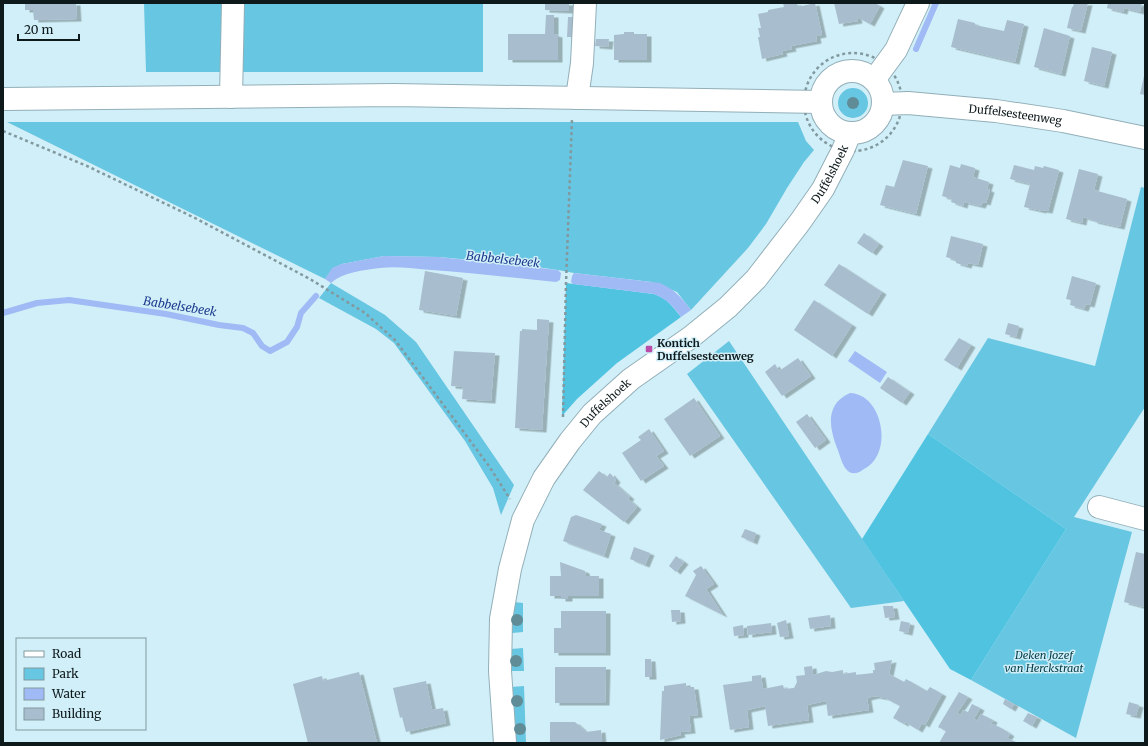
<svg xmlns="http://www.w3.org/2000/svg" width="1148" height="746" font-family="Merriweather,serif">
	<defs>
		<filter id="shadow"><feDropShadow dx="4.5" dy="2.5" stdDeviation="0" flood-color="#0004"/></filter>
	</defs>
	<rect width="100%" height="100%" fill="#d1eff8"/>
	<path fill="#67c6e1" d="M144,3H483V72H146Z
		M838 103a15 15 0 1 1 30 0a15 15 0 1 1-30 0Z
		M7,122H798L806,141L814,150L804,162L787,188L766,224L748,248L691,310L677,292L652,282L574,273L558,270L523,265L439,257L384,256L342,264L333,268L325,279Z
		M1141,187L1145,188V407L1074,517L1132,532L1076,738L971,680L1066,529L928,434L988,338L1095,366Z
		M331,283L385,315L416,342L514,485L501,515L493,488L465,441L394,343L376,329L319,298Z
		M729,341L904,601L851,608L687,374Z
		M514,602L523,603V632L512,633Z
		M523,648L524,671H511V649Z
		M524,686L526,743H515L511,687Z"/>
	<path fill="#50c3e1" d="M566,283L654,294C668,299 672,306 681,317L617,363L577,399L562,416Z
		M928,434L1066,529L971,680L950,669L862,539Z"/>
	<path fill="#9fbaf4" d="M384,256L439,257L558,270L561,273L560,280L556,282C514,278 473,273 432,270C415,269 397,266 380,268C364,270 343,272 331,283L325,279L332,268L342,264Z
		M574,273L660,283C674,289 682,298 691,310L681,317C673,306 667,299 654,294L573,284L571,282L572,276Z
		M855,351L887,372L880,383L848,361Z
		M850,393C883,394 894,454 864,469C862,470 859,473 856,473C843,475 841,456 837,448C829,427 825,404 850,393Z"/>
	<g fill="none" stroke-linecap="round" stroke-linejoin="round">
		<path stroke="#9fbaf4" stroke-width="6" d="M916,49L936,3
			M3,313L37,303L69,300L166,314L219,325L243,328L253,333L262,346L270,351L287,342L297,327L301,313L316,296"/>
	</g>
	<path fill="#a8bdce" filter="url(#shadow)" d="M25,3H76L77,19L34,20L33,10H25Z
		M545,3H569V11L545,10Z
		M783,3H797L798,7L815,3L822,35L816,36L817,41L791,46L792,49L782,51L783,54L762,59L758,37H760L758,28H761L758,14L768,12V10L784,7Z
		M834,3H875L880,6L870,24L857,17L858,21L839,24Z
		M1074,3H1088L1081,31L1067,28L1072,7H1073Z
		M1108,3L1125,4L1142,3L1140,12L1124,8L1123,12L1107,8Z
		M546,15H554V34L558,35V60H508V34H545Z
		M568,17H578V37H567Z
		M958,19L975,23V25L1004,31L1007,20L1024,24L1015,62L951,47Z
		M1044,28L1070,36L1061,74L1034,67Z
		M624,32H634V34H647V60H614V35L624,34Z
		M596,39H609L608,47L595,46Z
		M1092,47L1112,52L1104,86L1084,81Z
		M1144,76H1145V95L1140,94Z
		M903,160L928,166L916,214L880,205L886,185L894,187Z
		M961,164L975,168L973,177L989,182L987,189L990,190L986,203L983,202L981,206L964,202L963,206L951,202L952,199L942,196L950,165L960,168Z
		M1014,165L1034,170L1035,166L1043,168L1044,166L1059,170L1048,211L1042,210V211L1024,207L1030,184L1010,179Z
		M1079,169L1098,174L1094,190L1127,199L1120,227L1093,221V220L1083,217L1082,223L1066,219Z
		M864,233L879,244L872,253L857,243Z
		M951,236L983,244L978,265L968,263L967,266L956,263V260L946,257Z
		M839,264L882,292L868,314L824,285Z
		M425,271L463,278L456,316L419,310Z
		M1072,276L1096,283L1090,305L1086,304L1084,309L1070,305L1071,300L1066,299Z
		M814,300L852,325L832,356L794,330Z
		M537,319L549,320L542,430L515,428L520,331H522V329L537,330Z
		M1008,323L1019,326L1016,337L1005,334Z
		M959,338L971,345L957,368L944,360Z
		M454,351L495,353L491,401L462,399L463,387L451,386Z
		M798,358L811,376L782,396L765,372L775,364L779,371Z
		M888,377L910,392L902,403L880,388Z
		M694,398L720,436L690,456L664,419Z
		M807,414L826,440L815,448L796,422Z
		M649,429L664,451L656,456L664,466L641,481L622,453L641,440L638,437Z
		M599,471L607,477L610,473L616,480L614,483L630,497L628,499L637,507L624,522L583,490Z
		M576,515L602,524L599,530L611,534L604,556L563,541L571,517Z
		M745,529L756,533L753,542L741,537Z
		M634,547L650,553L645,565L630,559Z
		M1136,552L1145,554V604L1143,607L1124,602Z
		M676,556L684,562L676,572L669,566Z
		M560,562L585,571L586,576H599V596H568V599H561V596H550V576H561Z
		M701,566L714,584L706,589L723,615L685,596L696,575L693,571Z
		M883,606H893L895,617L885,618Z
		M671,610H680L681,621L672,622Z
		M561,611H606V653H554V628H561Z
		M830,615L831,626L810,629L808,618Z
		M786,620L789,636L780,637L777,623Z
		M901,621L910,623L908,633L899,631Z
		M771,623L772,632L748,635L747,626Z
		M743,625L744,635L734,636L733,627Z
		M645,659H651L652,677H645Z
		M892,660L889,674L904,682L906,679L927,691L930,687L942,694L925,725L922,723L918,730L905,722L904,724L893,718L900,706L885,698L875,696L867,698L869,710L828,716L826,701L807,705L809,720L768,726L765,706L747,710L749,727L730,730L723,685L752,681V676L761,675L763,689L783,685L784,689L794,688L797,682L796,676L805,675L804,667L812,666L813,675L826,671L832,672L843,670V674L856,672V675L873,673V670H875L874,663Z
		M555,667H606L605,703H555Z
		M359,672L377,743H308L293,684L322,676L323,681Z
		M426,681L432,710L443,708L446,723L406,732L402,717L400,718L393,688Z
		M686,683V687H694L698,715L689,716L691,731L680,732L681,735L660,740L662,691H664V686Z
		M959,692L968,697L957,713L961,715L963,710L968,712L972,704L980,708L974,719L977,721L981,714L993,720L990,727H991L993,724L1003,729L1010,734L1007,738L1016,742L1015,743H987L985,742L984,743H939L946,731L938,727Z
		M1005,699L1014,704L1011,709L1003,704Z
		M1129,702L1139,705L1136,716L1126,714Z
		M1028,713L1037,717L1032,726L1023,721Z
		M550,722H575L586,732L601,730L602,743H550Z"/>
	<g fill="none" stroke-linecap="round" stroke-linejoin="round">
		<g stroke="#92afb8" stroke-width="24">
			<g id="minor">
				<circle cx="852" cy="102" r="31"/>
				<path d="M874,80L896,50L918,3"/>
				<path d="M231,97L233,3"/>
				<path d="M577,98L582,63L585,3"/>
				<path d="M3,99L394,95L821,102"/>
				<path id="s1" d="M883,104L908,103L996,111L1063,121L1145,138"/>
				<path d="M1099,507L1145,519"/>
				<path id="s2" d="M505,743L500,671L501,619L510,569L523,520L544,478L570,441L592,414L631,379L691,337L728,307L756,279L800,222L823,189L843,150L850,133"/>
			</g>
		</g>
		<path stroke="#82999f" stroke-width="2.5" stroke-dasharray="3 3" stroke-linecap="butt" d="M804 102a49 49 0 1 1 98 0a49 49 0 1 1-98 0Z
			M3,131L87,166L195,218L310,279L365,313L395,340L489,466L510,499
			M563,417L566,283L572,119"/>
		<use href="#minor" stroke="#fff" stroke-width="22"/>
	</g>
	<g fill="#608c97">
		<circle cx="853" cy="103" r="6"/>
		<circle cx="517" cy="620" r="6"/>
		<circle cx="516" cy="661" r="6"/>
		<circle cx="517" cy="701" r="6"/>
		<circle cx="520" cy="729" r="6"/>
	</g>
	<rect fill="#ba4ba8" stroke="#d1eff8" stroke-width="1.5" x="645" y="345" width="8" height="8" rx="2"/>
	<g text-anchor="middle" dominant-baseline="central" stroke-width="3" stroke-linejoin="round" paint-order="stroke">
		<g font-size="11" fill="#0e191c" stroke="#d1eff8">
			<text stroke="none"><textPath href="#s1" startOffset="133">Duffelsesteenweg</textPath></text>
			<text stroke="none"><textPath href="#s2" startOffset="694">Duffelshoek</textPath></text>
			<text stroke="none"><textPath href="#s2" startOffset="370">Duffelshoek</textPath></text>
		</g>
		<g font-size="11" font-weight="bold" fill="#0e191c" stroke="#d1eff8" text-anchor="start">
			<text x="657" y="343">Kontich<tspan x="657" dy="13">Duffelsesteenweg</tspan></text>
		</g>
		<g font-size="11" font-style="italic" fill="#043b47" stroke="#d1eff8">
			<text x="1044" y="655">Deken Jozef<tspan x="1044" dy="13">van Herckstraat</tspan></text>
		</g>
		<g font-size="12" font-style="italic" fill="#1c3b8d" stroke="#d1eff8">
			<text transform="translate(503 259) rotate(6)">Babbelsebeek</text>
			<text transform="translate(180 306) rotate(9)">Babbelsebeek</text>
		</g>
	</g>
	<rect width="1148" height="746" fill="none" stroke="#0e191c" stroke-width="8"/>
	<rect x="16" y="638" width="130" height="92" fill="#d1eff8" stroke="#8399a0"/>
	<rect x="24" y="651" width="20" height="6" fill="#ffffff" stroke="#8399a0"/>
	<text x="52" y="658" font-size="12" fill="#0e191c">Road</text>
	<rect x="24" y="668" width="20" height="12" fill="#67c6e1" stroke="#8399a0"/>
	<text x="52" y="678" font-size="12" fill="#0e191c">Park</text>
	<rect x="24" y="688" width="20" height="12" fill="#9fbaf4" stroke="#8399a0"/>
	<text x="52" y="698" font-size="12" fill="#0e191c">Water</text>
	<rect x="24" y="708" width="20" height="12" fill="#a8bdce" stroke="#8399a0"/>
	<text x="52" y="718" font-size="12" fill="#0e191c">Building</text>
	<path d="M18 34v6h61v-6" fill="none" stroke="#0e191c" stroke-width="2"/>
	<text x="24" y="34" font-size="12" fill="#0e191c" stroke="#d1eff8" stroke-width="3" paint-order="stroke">20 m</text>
</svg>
